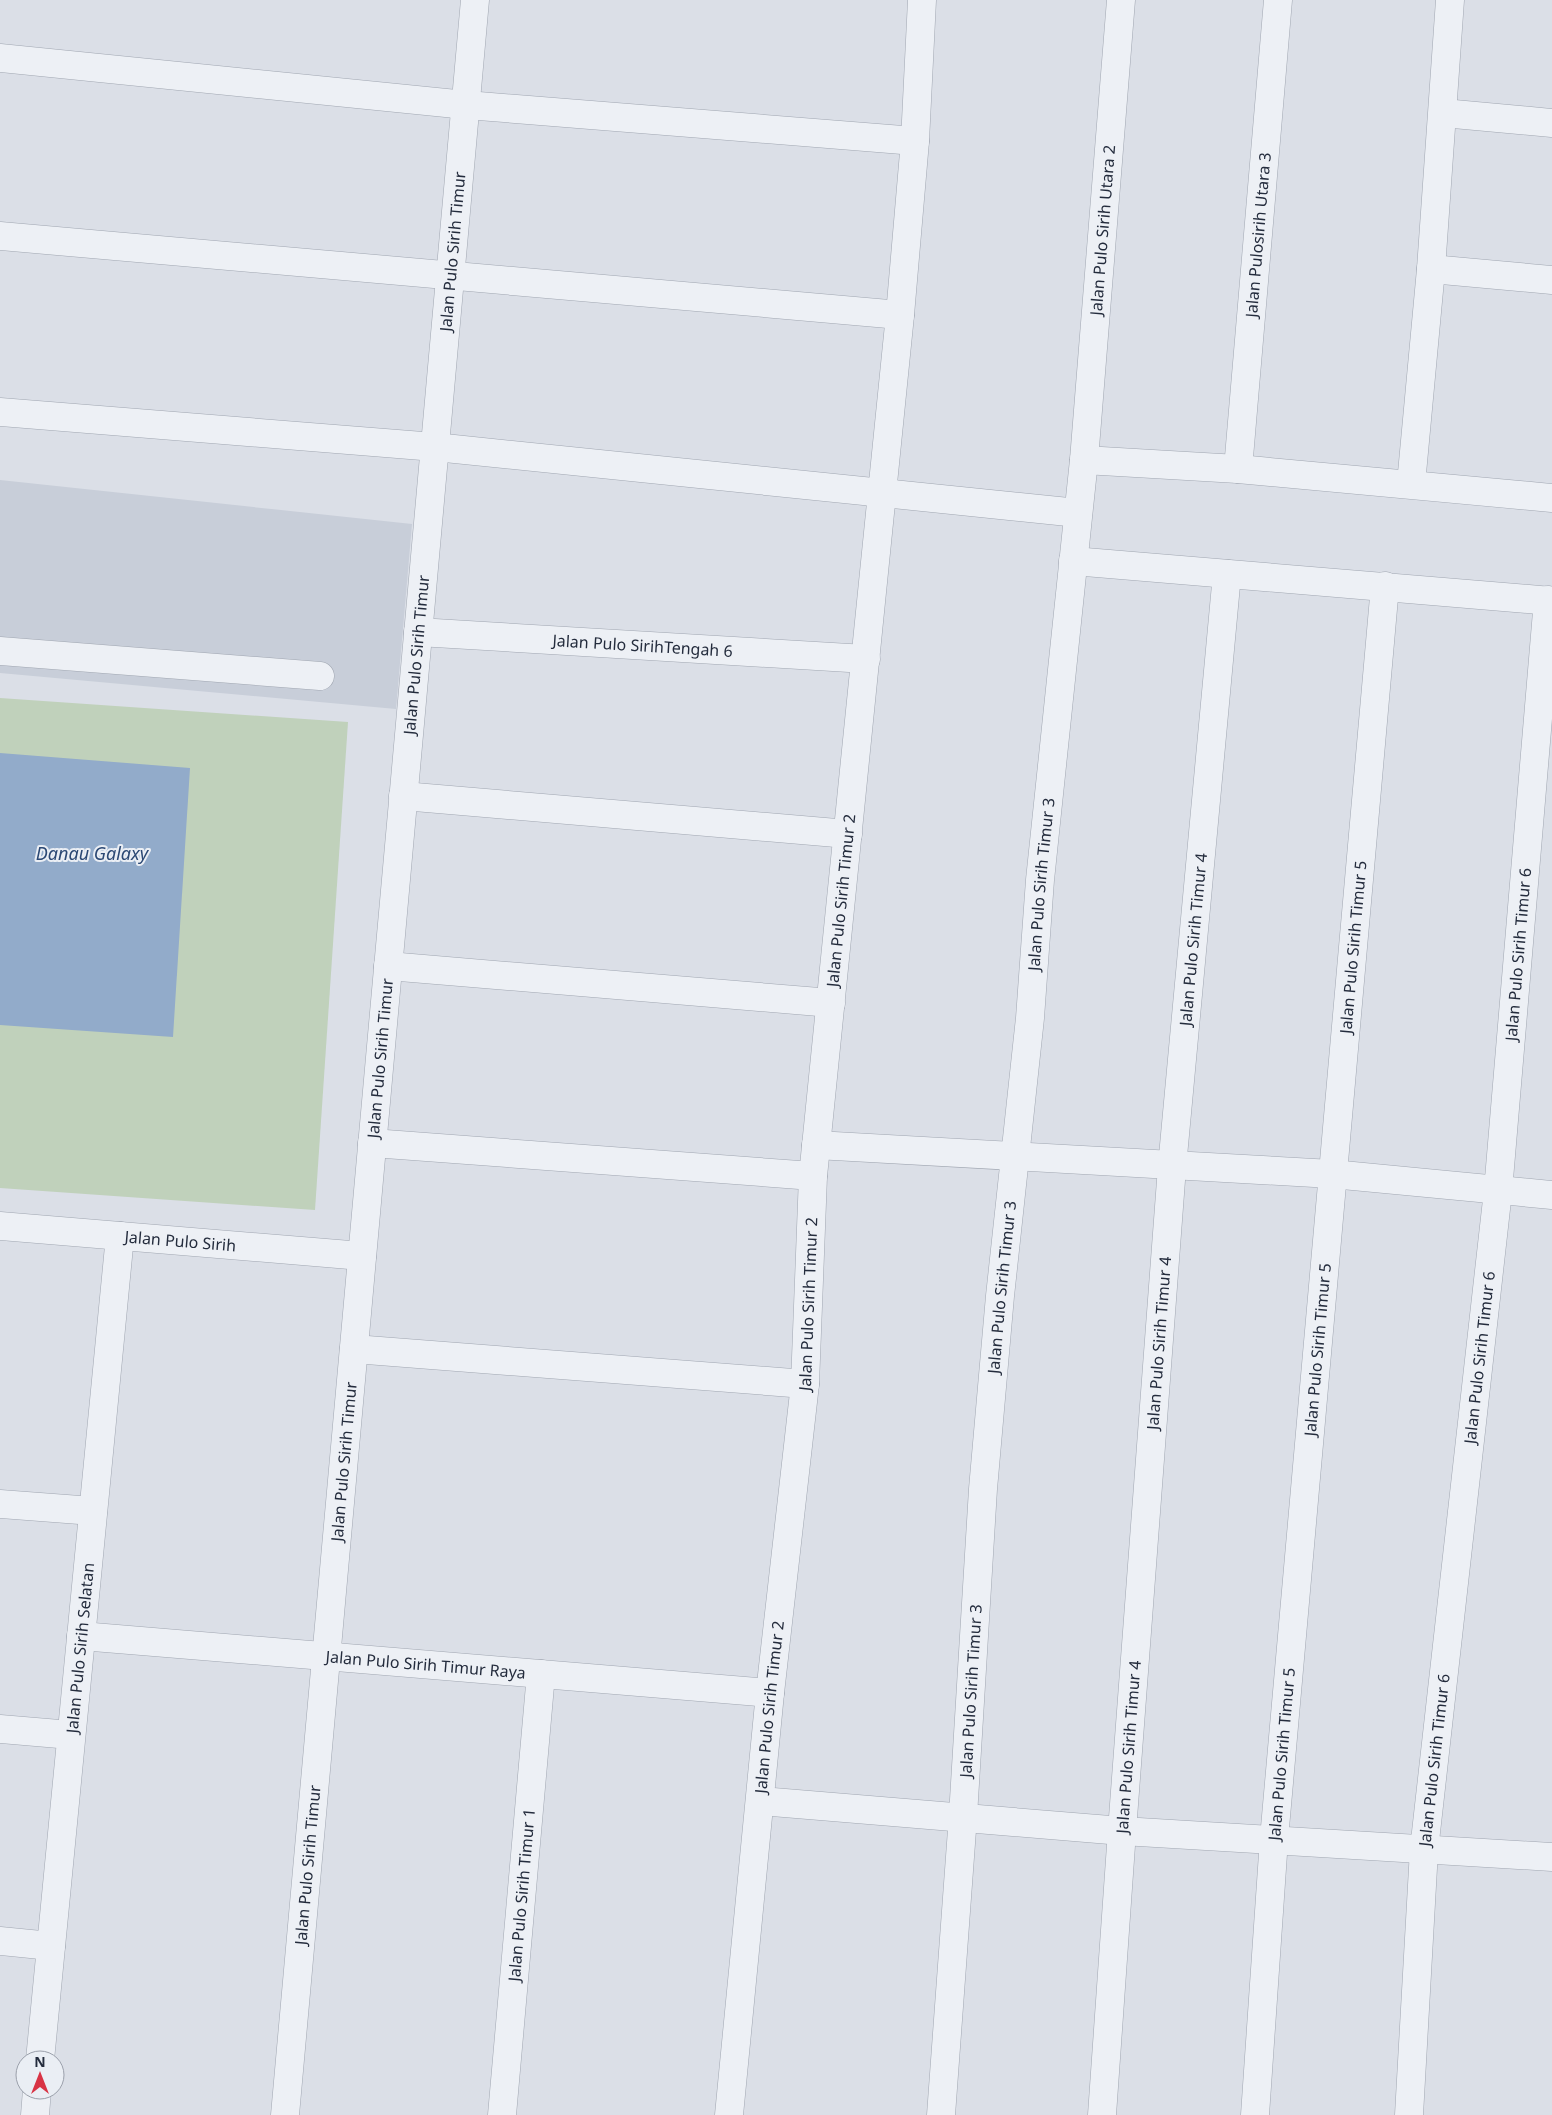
<svg xmlns="http://www.w3.org/2000/svg" width="1552" height="2115" font-family="'Noto Sans',sans-serif">
	<rect width="100%" height="100%" fill="#dbdfe7"/>
	<path fill="#c8ced9" d="M0,480L412,524L396,709L0,673Z"/>
	<path fill="#c0d1bb" d="M0,698L348,722L315,1210L0,1188Z"/>
	<path fill="#92abca" d="M0,753L190,768L173,1037L0,1025Z"/>
	<g fill="none" stroke-linecap="round" stroke-linejoin="round">
		<g stroke="#a0a6b1" stroke-width="29">
			<g id="minor">
				<path d="M0,58L466,105L915,141"/>
				<path d="M1443,113L1552,123"/>
				<path d="M0,236L900,315"/>
				<path d="M1431,269L1552,280"/>
				<path d="M0,412L435,447L1078,513"/>
				<path d="M1084,460L1238,469L1552,498"/>
				<path id="s1" d="M1238,469L1278,0"/>
				<path d="M1411,484L1431,269L1450,0"/>
				<path d="M1073,561L1552,601"/>
				<path id="s2" d="M418,632L866,659"/>
				<path d="M0,651L320,676"/>
				<path d="M403,796L848,834"/>
				<path d="M388,966L831,1003"/>
				<path d="M372,1143L813,1176"/>
				<path d="M816,1145L1332,1174L1552,1195"/>
				<path id="s3" d="M0,1226L362,1256"/>
				<path d="M354,1349L805,1384"/>
				<path d="M0,1504L93,1511"/>
				<path id="s4" d="M81,1636L770,1693"/>
				<path d="M0,1729L71,1735"/>
				<path d="M760,1801L1122,1831L1552,1857"/>
				<path d="M0,1941L51,1946"/>
				<path id="s5" d="M40,2060L120,1236"/>
				<path d="M35,2115L37,2090"/>
				<path id="s6" d="M285,2115L475,0"/>
				<path id="s7" d="M502,2115L541,1674"/>
				<path id="s8" d="M729,2115L770,1693L805,1384L813,1176L900,315L915,141L922,0"/>
				<path id="s9" d="M941,2115L963,1816L983,1489L1000,1296L1030,1018L1040,880L1084,460L1121,0"/>
				<path id="s10" d="M1102,2115L1122,1831L1172,1167L1227,574"/>
				<path id="s11" d="M1255,2115L1274,1839L1385,586"/>
				<path id="s12" d="M1409,2115L1424,1850L1498,1191L1548,600"/>
			</g>
		</g>
		<use href="#minor" stroke="#edf0f5" stroke-width="28"/>
	</g>
	<g text-anchor="middle" dominant-baseline="central" stroke-width="4" stroke-linejoin="round" paint-order="stroke">
		<g font-size="16" fill="#242c3d" stroke="#eaeef4">
			<text stroke="none"><textPath href="#s9" startOffset="1892">Jalan Pulo Sirih Utara 2</textPath></text>
			<text stroke="none"><textPath href="#s1" startOffset="235">Jalan Pulosirih Utara 3</textPath></text>
			<text stroke="none"><textPath href="#s6" startOffset="1871">Jalan Pulo Sirih Timur</textPath></text>
			<text stroke="none"><textPath href="#s2" startOffset="225">Jalan Pulo SirihTengah 6</textPath></text>
			<text stroke="none"><textPath href="#s6" startOffset="1466">Jalan Pulo Sirih Timur</textPath></text>
			<text stroke="none"><textPath href="#s9" startOffset="1235">Jalan Pulo Sirih Timur 3</textPath></text>
			<text stroke="none"><textPath href="#s8" startOffset="1220">Jalan Pulo Sirih Timur 2</textPath></text>
			<text stroke="none"><textPath href="#s10" startOffset="1179">Jalan Pulo Sirih Timur 4</textPath></text>
			<text stroke="none"><textPath href="#s11" startOffset="1172">Jalan Pulo Sirih Timur 5</textPath></text>
			<text stroke="none"><textPath href="#s12" startOffset="1166">Jalan Pulo Sirih Timur 6</textPath></text>
			<text stroke="none"><textPath href="#s6" startOffset="1061">Jalan Pulo Sirih Timur</textPath></text>
			<text stroke="none"><textPath href="#s3" startOffset="181">Jalan Pulo Sirih</textPath></text>
			<text stroke="none"><textPath href="#s9" startOffset="830">Jalan Pulo Sirih Timur 3</textPath></text>
			<text stroke="none"><textPath href="#s8" startOffset="815">Jalan Pulo Sirih Timur 2</textPath></text>
			<text stroke="none"><textPath href="#s10" startOffset="774">Jalan Pulo Sirih Timur 4</textPath></text>
			<text stroke="none"><textPath href="#s11" startOffset="768">Jalan Pulo Sirih Timur 5</textPath></text>
			<text stroke="none"><textPath href="#s12" startOffset="761">Jalan Pulo Sirih Timur 6</textPath></text>
			<text stroke="none"><textPath href="#s6" startOffset="656">Jalan Pulo Sirih Timur</textPath></text>
			<text stroke="none"><textPath href="#s5" startOffset="414">Jalan Pulo Sirih Selatan</textPath></text>
			<text stroke="none"><textPath href="#s4" startOffset="346">Jalan Pulo Sirih Timur Raya</textPath></text>
			<text stroke="none"><textPath href="#s9" startOffset="425">Jalan Pulo Sirih Timur 3</textPath></text>
			<text stroke="none"><textPath href="#s8" startOffset="410">Jalan Pulo Sirih Timur 2</textPath></text>
			<text stroke="none"><textPath href="#s10" startOffset="369">Jalan Pulo Sirih Timur 4</textPath></text>
			<text stroke="none"><textPath href="#s11" startOffset="362">Jalan Pulo Sirih Timur 5</textPath></text>
			<text stroke="none"><textPath href="#s12" startOffset="356">Jalan Pulo Sirih Timur 6</textPath></text>
			<text stroke="none"><textPath href="#s6" startOffset="251">Jalan Pulo Sirih Timur</textPath></text>
			<text stroke="none"><textPath href="#s7" startOffset="221">Jalan Pulo Sirih Timur 1</textPath></text>
		</g>
		<g font-size="18" font-style="italic" fill="#2b4874" stroke="#eaeef4">
			<text x="92" y="853">Danau Galaxy</text>
		</g>
	</g>
	<g transform="translate(40 2075)"><circle r="24" fill="#eaeef4" stroke="#9ba0ab"/>
	<path d="M0-4L9 19L0 12L-9 19Z" fill="#d83344"/>
	<text y="-8" font-size="14" font-weight="bold" text-anchor="middle" fill="#242c3d">N</text>
	</g>
</svg>
